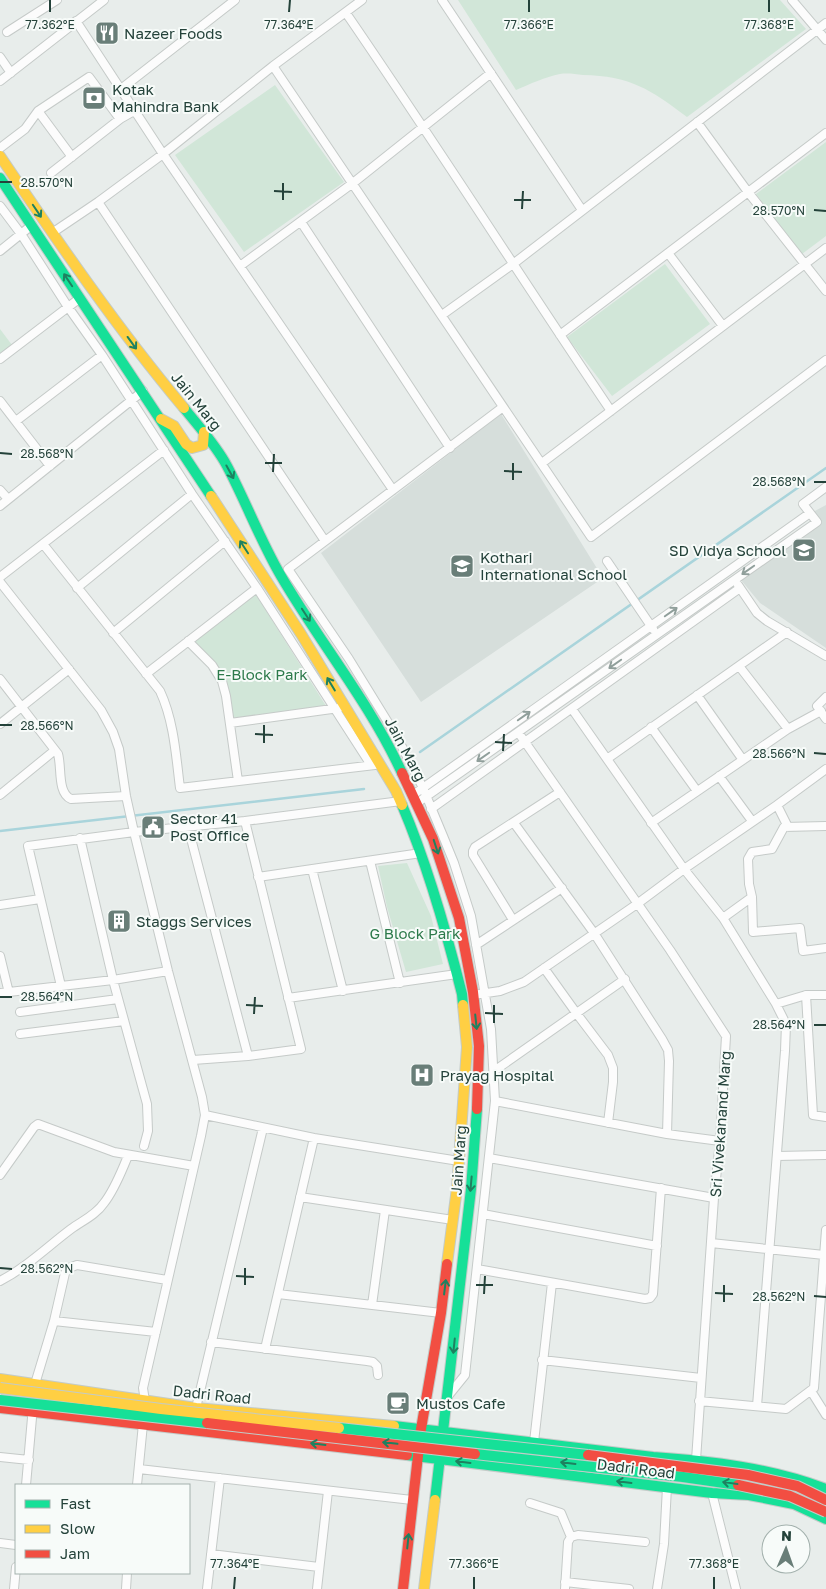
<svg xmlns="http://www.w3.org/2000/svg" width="826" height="1589" font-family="'Golos Text',sans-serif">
	<rect width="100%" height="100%" fill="#e8edeb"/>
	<path fill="#d6dedb" d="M501,414L603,578L421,702L321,553Z
		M826,505V648L760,603L741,580L821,521L813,512Z"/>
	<path fill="#d1e6d8" d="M458,0H780L806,29L687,117C650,89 630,76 583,75C575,74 567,73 560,74C545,77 530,84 516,90Z
		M275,85L344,182L244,252L175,155Z
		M826,142V236L802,254L756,194Z
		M665,264L710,324L612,396L567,337Z
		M0,329L12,345L0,355Z
		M255,593L326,706L232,718L223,677L194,642Z
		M407,863L431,916L443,964L406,972L387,907L378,866Z"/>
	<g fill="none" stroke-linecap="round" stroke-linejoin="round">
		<path stroke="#a9d4db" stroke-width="2.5" d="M420,752L826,468
			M0,831L364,789"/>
		<g stroke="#c5cac8" stroke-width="10">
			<path id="street" d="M442,0L582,210
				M792,0L826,40
				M346,13C436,144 522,279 611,411
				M76,21L163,154L393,490
				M7,32L57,0
				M0,57L11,73
				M273,66L591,537L826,360
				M0,81L104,0
				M121,89L235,0
				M38,111L89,77L120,119
				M697,122L748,192L826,291
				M0,148L25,129L38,111L72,157
				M51,173L120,119L134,111
				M98,202L325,541
				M0,206L21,234L68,307L102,355L192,494L257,588L371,765
				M301,222L450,448
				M52,233L98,202L163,154L273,66L362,0
				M0,251L32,225
				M668,253L723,326
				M240,266L353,183L491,73
				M442,315L513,264L826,23
				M560,335L826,133
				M0,359L80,298
				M0,401L50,466
				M16,421L102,355
				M542,463L826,248
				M0,490L8,499
				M0,506L143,391
				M43,544L160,691C174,721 176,756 180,788L375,765
				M607,561L653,629
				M0,577L164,450
				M0,582L101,710L113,732L119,749L126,796L134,832L168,971L202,1097L205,1115L201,1136L143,1388L145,1401
				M738,585L757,613L767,621L826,656
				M77,588L192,494
				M113,633L225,541
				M188,641L212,665L222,681L226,696L238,781
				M739,666L788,729
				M146,674L257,588
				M0,679L58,754C62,767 57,793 71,799L126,796
				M697,695L743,760
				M826,697L817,706L826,719
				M572,709L684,869L723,918L776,1004L786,1024L785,1051L757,1406
				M230,723L339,708
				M0,724L69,669
				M651,727L697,791
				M518,732L670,950L726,1036L720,1141L714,1198L696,1460
				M607,759L787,632
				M719,776L752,821
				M0,795L55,750
				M413,795L810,513
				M417,803L817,522L803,504L826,487
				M777,805L788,827
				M431,809L740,588
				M514,823L594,933L662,1039L668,1050L669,1061L667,1134
				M651,823L788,729L821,711
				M188,827L248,1056
				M80,838L113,980L147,1104L148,1131L144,1146
				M370,861L400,983
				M312,869L343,991
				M258,877L421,853
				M752,897L753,932L800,928L803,951L826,948
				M0,905L40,899
				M723,918L752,897L749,884L748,859L752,852L772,849L784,827L826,826
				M513,920L473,855V851L475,847L560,792
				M476,945L562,888
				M0,956L9,993
				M544,968L577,1014L608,1055L613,1068V1082L608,1123
				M61,986L28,846L134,832L245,821L401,801
				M0,993L113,980L168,971
				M473,995L500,991L524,982L637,904L684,869L777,805L826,769
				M806,995L813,1115L826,1117
				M288,998L457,974
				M776,1004L806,995H826
				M20,1012L118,999
				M20,1034L124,1021
				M193,1060L248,1056L301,1049L245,821
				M494,1071L625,979
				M495,1101L667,1134L720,1141
				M205,1115L314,1138L459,1161
				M777,1156L826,1155
				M489,1158L714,1198
				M0,1175L34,1127L38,1124L114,1152L194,1166
				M300,1197L453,1220
				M483,1214L657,1246
				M711,1243L824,1255
				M477,1269L645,1299L650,1298L653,1294L661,1188
				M0,1281C27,1267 47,1247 71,1229C82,1221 96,1215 104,1203C115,1189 121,1172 128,1156
				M278,1294L441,1313
				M372,1305L385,1210
				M156,1332L54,1321L65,1273L69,1268L77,1265L167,1280
				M211,1342L367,1361L373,1362L377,1366L378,1375
				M265,1349L314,1138
				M542,1360L701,1378
				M811,1391L826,1415
				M448,1396L465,1375L495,1101L491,1029L471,916L454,863L443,836L423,788L397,737L349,659L288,569L503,407
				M699,1401L786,1409L814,1388L826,1230
				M196,1408L263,1128
				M534,1442L552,1283
				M0,1457L29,1460
				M139,1469L412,1500
				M26,1485L35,1384L54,1321
				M137,1485L143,1424
				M712,1493L736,1589
				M530,1503L561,1513L571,1537
				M0,1543L16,1545
				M211,1554L319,1567
				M565,1582L629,1589
				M14,1589L16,1567
				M126,1589L127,1573
				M207,1589L220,1478
				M317,1589L328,1491
				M565,1589L568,1542L571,1537L578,1535L645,1542
				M657,1589L664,1544L667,1487"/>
		</g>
		<g stroke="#c3cbc8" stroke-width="12">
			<path id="fast" d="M0,178L211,496
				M184,408C199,427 216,445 227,466C246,502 261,542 281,576C320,643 370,703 402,773
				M402,805C428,866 446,930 462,994L463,1005
				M394,1426L653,1457C711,1461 771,1468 826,1489
				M407,1455L712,1493L749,1495L794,1504L826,1519
				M435,1500L471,1189L477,1109"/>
		</g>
		<g stroke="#c3cbc8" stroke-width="12">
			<path id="slow" d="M0,156C58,242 117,328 184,408
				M161,419L174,426L186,444L192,448L203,445L204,432
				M211,496L301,634L396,791L402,805
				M447,1264L457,1188L467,1047L463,1005
				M0,1379L196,1408L394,1426
				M424,1589L435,1500"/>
		</g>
		<g stroke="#c3cbc8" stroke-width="12">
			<path id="jam" d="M402,773L433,839L459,918L473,992L479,1046L477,1109
				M0,1408L407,1455
				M403,1589L421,1429L441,1313L447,1264"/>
		</g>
		<use href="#street" stroke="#fcfcfc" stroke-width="8"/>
		<use href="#fast" stroke="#16e098" stroke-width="10"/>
		<use href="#slow" stroke="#ffcf43" stroke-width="10"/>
		<use href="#jam" stroke="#f24e42" stroke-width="10"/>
		<g stroke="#c3cbc8" stroke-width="12" stroke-linecap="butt">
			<path id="fast-bridge" d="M0,1400L207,1423
				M339,1428L588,1455
				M475,1454L683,1477L738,1485"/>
		</g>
		<g stroke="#c3cbc8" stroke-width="12" stroke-linecap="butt">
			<path id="slow-bridge" d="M0,1388L161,1409L339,1428"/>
		</g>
		<g stroke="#c3cbc8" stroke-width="12" stroke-linecap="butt">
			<path id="jam-bridge" d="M207,1423L475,1454
				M588,1455L748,1475L797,1486L826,1500
				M738,1485L790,1496L826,1512"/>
		</g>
		<use href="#fast-bridge" stroke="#16e098" stroke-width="10"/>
		<use href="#slow-bridge" stroke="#ffcf43" stroke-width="10"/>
		<use href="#jam-bridge" stroke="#f24e42" stroke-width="10"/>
	</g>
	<defs><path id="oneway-shaft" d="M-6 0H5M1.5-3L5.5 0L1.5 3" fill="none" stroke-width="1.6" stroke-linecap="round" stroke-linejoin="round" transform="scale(1.25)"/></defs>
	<g stroke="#1e8160">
		<use href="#oneway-shaft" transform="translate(37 211) rotate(56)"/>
		<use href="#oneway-shaft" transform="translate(68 280) rotate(-124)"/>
		<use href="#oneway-shaft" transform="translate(132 343) rotate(54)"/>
		<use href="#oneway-shaft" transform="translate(230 472) rotate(61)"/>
		<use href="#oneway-shaft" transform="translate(244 547) rotate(-123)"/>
		<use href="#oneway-shaft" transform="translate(306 615) rotate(57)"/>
		<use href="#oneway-shaft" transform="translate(331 684) rotate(-121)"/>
		<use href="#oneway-shaft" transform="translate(436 847) rotate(72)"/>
		<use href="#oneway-shaft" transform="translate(476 1022) rotate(84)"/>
		<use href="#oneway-shaft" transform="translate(471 1184) rotate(95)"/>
		<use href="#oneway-shaft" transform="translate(445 1287) rotate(-83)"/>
		<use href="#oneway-shaft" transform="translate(454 1346) rotate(96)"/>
		<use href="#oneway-shaft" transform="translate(390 1443) rotate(-174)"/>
		<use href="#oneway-shaft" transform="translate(318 1444) rotate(-173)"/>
		<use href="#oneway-shaft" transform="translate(463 1462) rotate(-173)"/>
		<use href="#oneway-shaft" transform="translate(568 1463) rotate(-173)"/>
		<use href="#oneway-shaft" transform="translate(624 1482) rotate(-173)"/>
		<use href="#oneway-shaft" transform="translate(730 1483) rotate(-172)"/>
		<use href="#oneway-shaft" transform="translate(408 1541) rotate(-84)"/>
	</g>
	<g stroke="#909f9b">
		<use href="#oneway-shaft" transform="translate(748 570) rotate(145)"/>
		<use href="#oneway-shaft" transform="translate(671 612) rotate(-35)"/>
		<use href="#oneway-shaft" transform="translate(615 664) rotate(145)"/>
		<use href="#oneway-shaft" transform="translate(524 716) rotate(-35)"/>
		<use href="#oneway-shaft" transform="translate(483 757) rotate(145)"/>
	</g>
	<path fill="none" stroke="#24423a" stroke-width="2" d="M50,12V0M289,12L290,0M529,12V0M769,12V0M0,182H12M274,191L292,192M283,200V183M514,200H531M522,209L523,191M814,210L826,211M0,453L12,454M265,463H282M504,471L522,472M273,472L274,454M513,480V463M814,482H826M0,725H12M255,734L273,735M495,742L512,743M264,743V725M503,751L504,734M814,753L826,754M0,997H12M246,1005L263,1006M485,1013L503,1014M254,1014L255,997M494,1023V1005M814,1025H826M0,1268L12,1269M236,1276L254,1277M245,1285V1268M476,1285H493M715,1293L733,1294M484,1294L485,1276M814,1296L826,1297M724,1302V1285M234,1589L235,1577M474,1589V1577M714,1589V1577"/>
	<defs>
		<g id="restaurant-square" transform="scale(1.25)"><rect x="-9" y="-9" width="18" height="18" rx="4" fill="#697e78" stroke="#f7fbf9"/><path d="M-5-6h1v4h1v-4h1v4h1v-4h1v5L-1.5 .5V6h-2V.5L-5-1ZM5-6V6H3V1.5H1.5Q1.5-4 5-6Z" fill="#fff"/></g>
		<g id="bank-square" transform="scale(1.25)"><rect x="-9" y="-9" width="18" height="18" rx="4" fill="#697e78" stroke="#f7fbf9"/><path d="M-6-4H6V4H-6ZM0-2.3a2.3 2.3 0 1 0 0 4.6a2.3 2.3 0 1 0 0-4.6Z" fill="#fff"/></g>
		<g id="school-square" transform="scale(1.25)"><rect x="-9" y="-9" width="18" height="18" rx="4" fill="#697e78" stroke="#f7fbf9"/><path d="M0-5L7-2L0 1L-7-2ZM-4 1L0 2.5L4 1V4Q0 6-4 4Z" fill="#fff"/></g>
		<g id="civic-square" transform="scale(1.25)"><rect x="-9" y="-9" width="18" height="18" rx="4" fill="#697e78" stroke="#f7fbf9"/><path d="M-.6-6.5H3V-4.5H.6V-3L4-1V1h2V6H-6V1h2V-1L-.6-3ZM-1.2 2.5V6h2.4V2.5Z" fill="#fff"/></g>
		<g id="building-square" transform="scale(1.25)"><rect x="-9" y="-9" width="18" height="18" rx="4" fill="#697e78" stroke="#f7fbf9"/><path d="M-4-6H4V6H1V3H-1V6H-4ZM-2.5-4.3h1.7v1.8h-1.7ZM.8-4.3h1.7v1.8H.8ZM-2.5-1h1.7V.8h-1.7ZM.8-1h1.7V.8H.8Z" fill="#fff"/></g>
		<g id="hospital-square" transform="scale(1.25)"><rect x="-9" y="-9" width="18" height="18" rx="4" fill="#697e78" stroke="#f7fbf9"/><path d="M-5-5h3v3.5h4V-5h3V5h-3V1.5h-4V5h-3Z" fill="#fff"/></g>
		<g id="cafe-square" transform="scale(1.25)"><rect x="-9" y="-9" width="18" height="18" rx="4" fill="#697e78" stroke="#f7fbf9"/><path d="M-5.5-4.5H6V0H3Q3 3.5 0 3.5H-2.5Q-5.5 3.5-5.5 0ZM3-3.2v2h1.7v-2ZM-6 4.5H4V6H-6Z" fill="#fff"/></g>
	</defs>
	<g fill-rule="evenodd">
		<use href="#restaurant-square" x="107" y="33"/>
		<use href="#bank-square" x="94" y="98"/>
		<use href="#school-square" x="804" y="550"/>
		<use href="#school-square" x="462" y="566"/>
		<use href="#civic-square" x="153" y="827"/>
		<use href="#building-square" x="119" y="921"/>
		<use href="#hospital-square" x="422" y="1075"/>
		<use href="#cafe-square" x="398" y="1403"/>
	</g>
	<g text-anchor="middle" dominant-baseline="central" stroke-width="4" stroke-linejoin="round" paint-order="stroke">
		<g font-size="15" fill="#24423a" stroke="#f7fbf9" text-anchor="start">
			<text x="124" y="33">Nazeer Foods</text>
			<text x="112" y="89">Kotak<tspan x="112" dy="17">Mahindra Bank</tspan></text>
			<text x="786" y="550" text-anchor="end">SD Vidya School</text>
			<text x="480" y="557">Kothari<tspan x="480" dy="17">International School</tspan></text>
			<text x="170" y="818">Sector 41<tspan x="170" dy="17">Post Office</tspan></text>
			<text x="136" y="921">Staggs Services</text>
			<text x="440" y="1075">Prayag Hospital</text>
			<text x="416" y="1403">Mustos Cafe</text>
		</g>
		<g font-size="15" fill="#24423a" stroke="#f7fbf9">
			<text transform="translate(197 401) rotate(51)">Jain Marg</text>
			<text transform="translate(406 749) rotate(62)">Jain Marg</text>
			<text transform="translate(720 1124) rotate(-86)">Sri Vivekanand Marg</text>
			<text transform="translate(458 1160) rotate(-86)">Jain Marg</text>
			<text transform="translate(212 1394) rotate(6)">Dadri Road</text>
			<text transform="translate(636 1468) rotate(7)">Dadri Road</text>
		</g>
		<g font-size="15" fill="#2d7a4b" stroke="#f7fbf9">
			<text x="262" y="674">E-Block Park</text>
			<text x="415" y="933">G Block Park</text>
		</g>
	</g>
	<g font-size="12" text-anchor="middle" fill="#24423a" stroke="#f7fbf9" stroke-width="4" stroke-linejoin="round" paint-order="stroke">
		<text x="50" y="29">77.362°E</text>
		<text x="289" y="29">77.364°E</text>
		<text x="529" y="29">77.366°E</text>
		<text x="769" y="29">77.368°E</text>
		<text x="47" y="187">28.570°N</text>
		<text x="779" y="215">28.570°N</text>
		<text x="47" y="458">28.568°N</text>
		<text x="779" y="486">28.568°N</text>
		<text x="47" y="730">28.566°N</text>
		<text x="779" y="758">28.566°N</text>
		<text x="47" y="1001">28.564°N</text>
		<text x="779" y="1029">28.564°N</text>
		<text x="47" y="1273">28.562°N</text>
		<text x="779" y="1301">28.562°N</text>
		<text x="235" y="1568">77.364°E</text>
		<text x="474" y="1568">77.366°E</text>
		<text x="714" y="1568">77.368°E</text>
	</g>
	<rect x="15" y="1484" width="175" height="90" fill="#f7fbf9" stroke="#a3b1ad"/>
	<rect x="25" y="1500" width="25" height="8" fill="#16e098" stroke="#a3b1ad"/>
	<text x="60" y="1509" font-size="15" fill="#24423a">Fast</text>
	<rect x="25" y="1525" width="25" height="8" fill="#ffcf43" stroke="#a3b1ad"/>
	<text x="60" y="1534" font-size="15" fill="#24423a">Slow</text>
	<rect x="25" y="1550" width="25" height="8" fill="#f24e42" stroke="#a3b1ad"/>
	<text x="60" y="1559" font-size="15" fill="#24423a">Jam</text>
	<g transform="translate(786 1549) rotate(2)"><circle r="24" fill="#f7fbf9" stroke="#a3b1ad"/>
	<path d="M0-4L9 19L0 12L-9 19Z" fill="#697e78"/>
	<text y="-8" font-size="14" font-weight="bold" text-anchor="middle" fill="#24423a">N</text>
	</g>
</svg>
